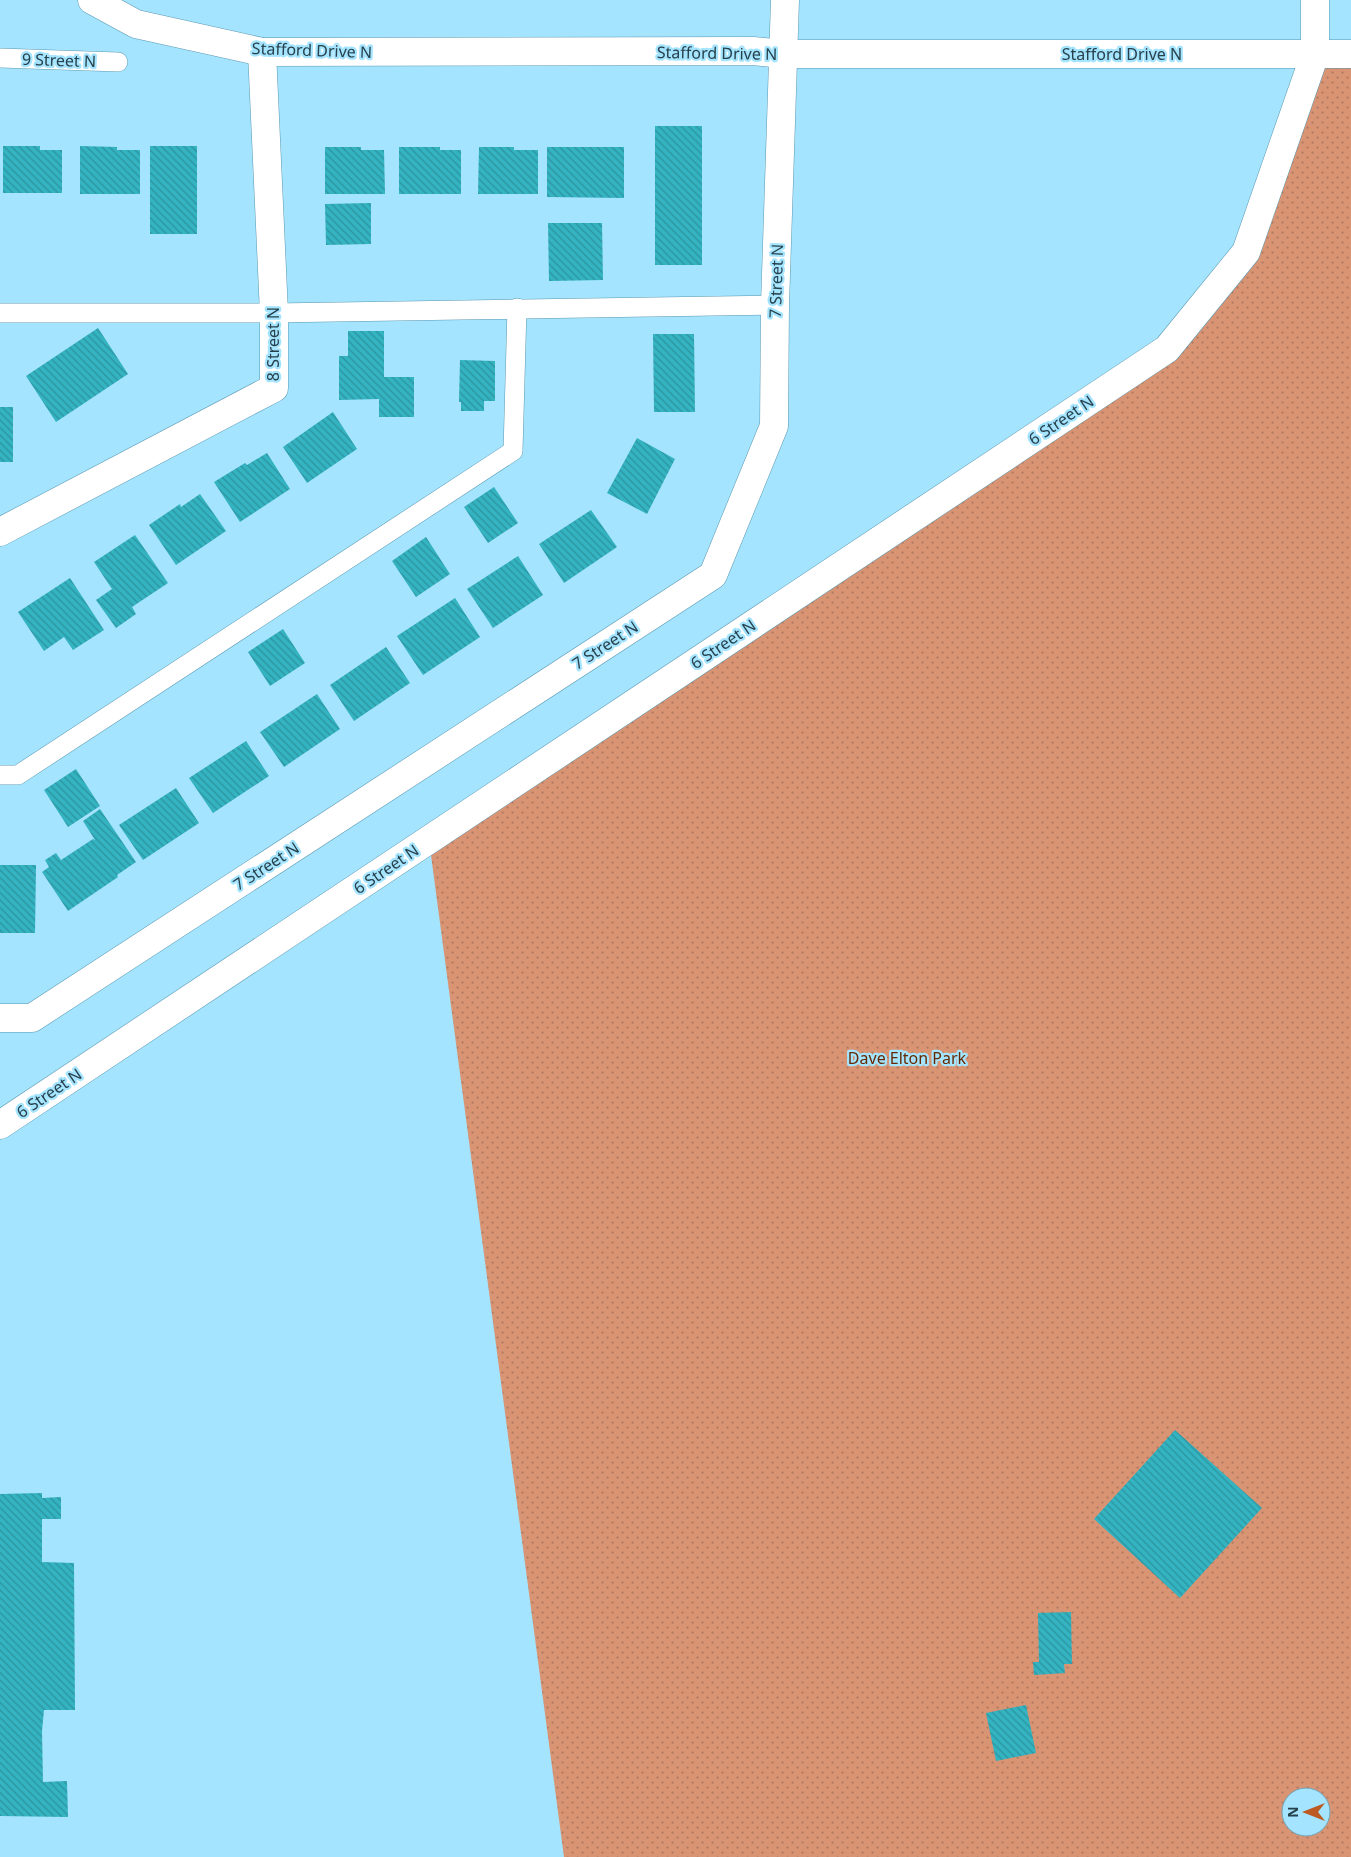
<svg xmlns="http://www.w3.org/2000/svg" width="1351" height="1857" font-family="'Noto Sans',sans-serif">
	<defs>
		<pattern id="park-dots" width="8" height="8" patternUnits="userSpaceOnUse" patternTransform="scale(1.25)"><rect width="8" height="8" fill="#d99474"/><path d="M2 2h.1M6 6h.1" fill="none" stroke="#b07a61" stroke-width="1.8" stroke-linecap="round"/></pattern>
		<pattern id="building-back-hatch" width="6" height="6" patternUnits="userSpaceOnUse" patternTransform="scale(1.25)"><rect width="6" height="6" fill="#34b3c1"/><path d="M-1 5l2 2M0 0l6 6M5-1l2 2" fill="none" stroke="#2c939f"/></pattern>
	</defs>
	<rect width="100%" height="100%" fill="#a4e4fe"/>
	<path fill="url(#park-dots)" fill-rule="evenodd" d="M1315,54H1351V1857H564L429,840L1167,349L1246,252ZM1291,1797H1321V1827H1291Z"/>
	<path fill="url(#building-back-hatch)" d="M655,126H702V265H655Z
		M3,146H40V150H62V193H3Z
		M80,146L117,147V150H140V194H80Z
		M150,146H197V234H150Z
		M325,147H361V150H384L385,194H325Z
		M399,147H440V150H461V194H399Z
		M479,147H514V150H538V194H478Z
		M547,147H624V198L547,197Z
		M371,203V244L326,245L325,204Z
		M548,223H602L603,280L549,281Z
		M98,328L128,374L56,422L26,376Z
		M348,331H384V377H414V417H379V399L339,400V356H348Z
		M653,334H694L695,412H654Z
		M460,360L495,361V401H484V411H461V402H459Z
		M0,407H13V462H0Z
		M333,412L357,449L307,483L283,447Z
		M637,438L675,459L647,514L607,493Z
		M267,453L290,489L240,522L214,482L245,463L247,465Z
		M494,487L518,523L488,543L464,507Z
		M200,494L226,531L176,565L149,525L180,504L181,507Z
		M591,510L617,547L564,583L539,544Z
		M135,535L168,583L132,607L136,614L116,628L96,600L112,589L94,562Z
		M426,537L450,574L416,597L392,561Z
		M518,556L543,595L493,628L467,589Z
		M70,578L104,630L73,650L64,637L44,651L18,612Z
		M455,598L480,637L423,675L397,636Z
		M283,629L305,663L270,686L248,652Z
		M386,647L410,683L354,721L330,685Z
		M317,694L340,729L284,767L260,732Z
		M246,741L269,776L213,813L189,778Z
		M76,769L100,806L68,827L44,790Z
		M176,788L199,823L143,860L119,825Z
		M100,809L136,862L117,875L118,877L68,911L42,872L49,867L45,860L56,853L61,860L93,839L95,840L83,821Z
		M0,865H36L35,933H0Z
		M1175,1430L1262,1508L1180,1598L1094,1519Z
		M42,1493V1498L61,1497V1519H42V1562L74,1563L75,1710H44L42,1731L43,1782L67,1781L68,1817L0,1816V1494Z
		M1071,1612L1072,1664H1064L1065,1673L1034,1675L1033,1662H1039L1038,1613Z
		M1026,1705L1036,1753L996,1761L986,1713Z"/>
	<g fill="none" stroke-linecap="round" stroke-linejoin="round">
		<g stroke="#5b98b1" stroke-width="20">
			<path id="service" d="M0,58L118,62
				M0,313H274L775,305
				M0,775H18L513,451L517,308"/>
		</g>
		<g stroke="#5b98b1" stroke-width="29">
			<path id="minor" d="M0,532L274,388V313L262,52
				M0,1018H32L713,575L774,426L775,305L785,0
				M0,1125L1167,349L1246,252L1315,54V0"/>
		</g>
		<g stroke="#5b98b1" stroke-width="29">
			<path id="secondary" d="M92,0L136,24L262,52L753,51L784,54H1351"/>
		</g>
		<use href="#service" stroke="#fff" stroke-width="19"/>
		<use href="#minor" stroke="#fff" stroke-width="28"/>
		<use href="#secondary" stroke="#fff" stroke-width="28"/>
	</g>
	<g text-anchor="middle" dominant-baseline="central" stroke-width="4.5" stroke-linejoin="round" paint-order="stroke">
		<g font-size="16" fill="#27414c" stroke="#a4e4fe">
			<text transform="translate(312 50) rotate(2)">Stafford Drive N</text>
			<text transform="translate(717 53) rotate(1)">Stafford Drive N</text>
			<text x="1122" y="54">Stafford Drive N</text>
			<text transform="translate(59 60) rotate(2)">9 Street N</text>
			<text transform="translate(776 281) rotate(-88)">7 Street N</text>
			<text transform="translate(273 344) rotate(-90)">8 Street N</text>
			<text transform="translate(1061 420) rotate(-34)">6 Street N</text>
			<text transform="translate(723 644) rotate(-34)">6 Street N</text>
			<text transform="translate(605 645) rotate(-33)">7 Street N</text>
			<text transform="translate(266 866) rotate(-33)">7 Street N</text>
			<text transform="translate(386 869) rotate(-34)">6 Street N</text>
			<text transform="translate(49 1093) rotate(-34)">6 Street N</text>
		</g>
		<g font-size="16" fill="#662903" stroke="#a4e4fe">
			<text x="907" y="1058">Dave Elton Park</text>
		</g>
	</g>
	<g transform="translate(1306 1812) rotate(270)"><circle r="24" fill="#a4e4fe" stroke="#72a3b7"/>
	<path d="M0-4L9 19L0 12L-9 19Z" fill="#bd5a23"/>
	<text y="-8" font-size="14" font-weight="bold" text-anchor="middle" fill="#27414c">N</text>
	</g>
</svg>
